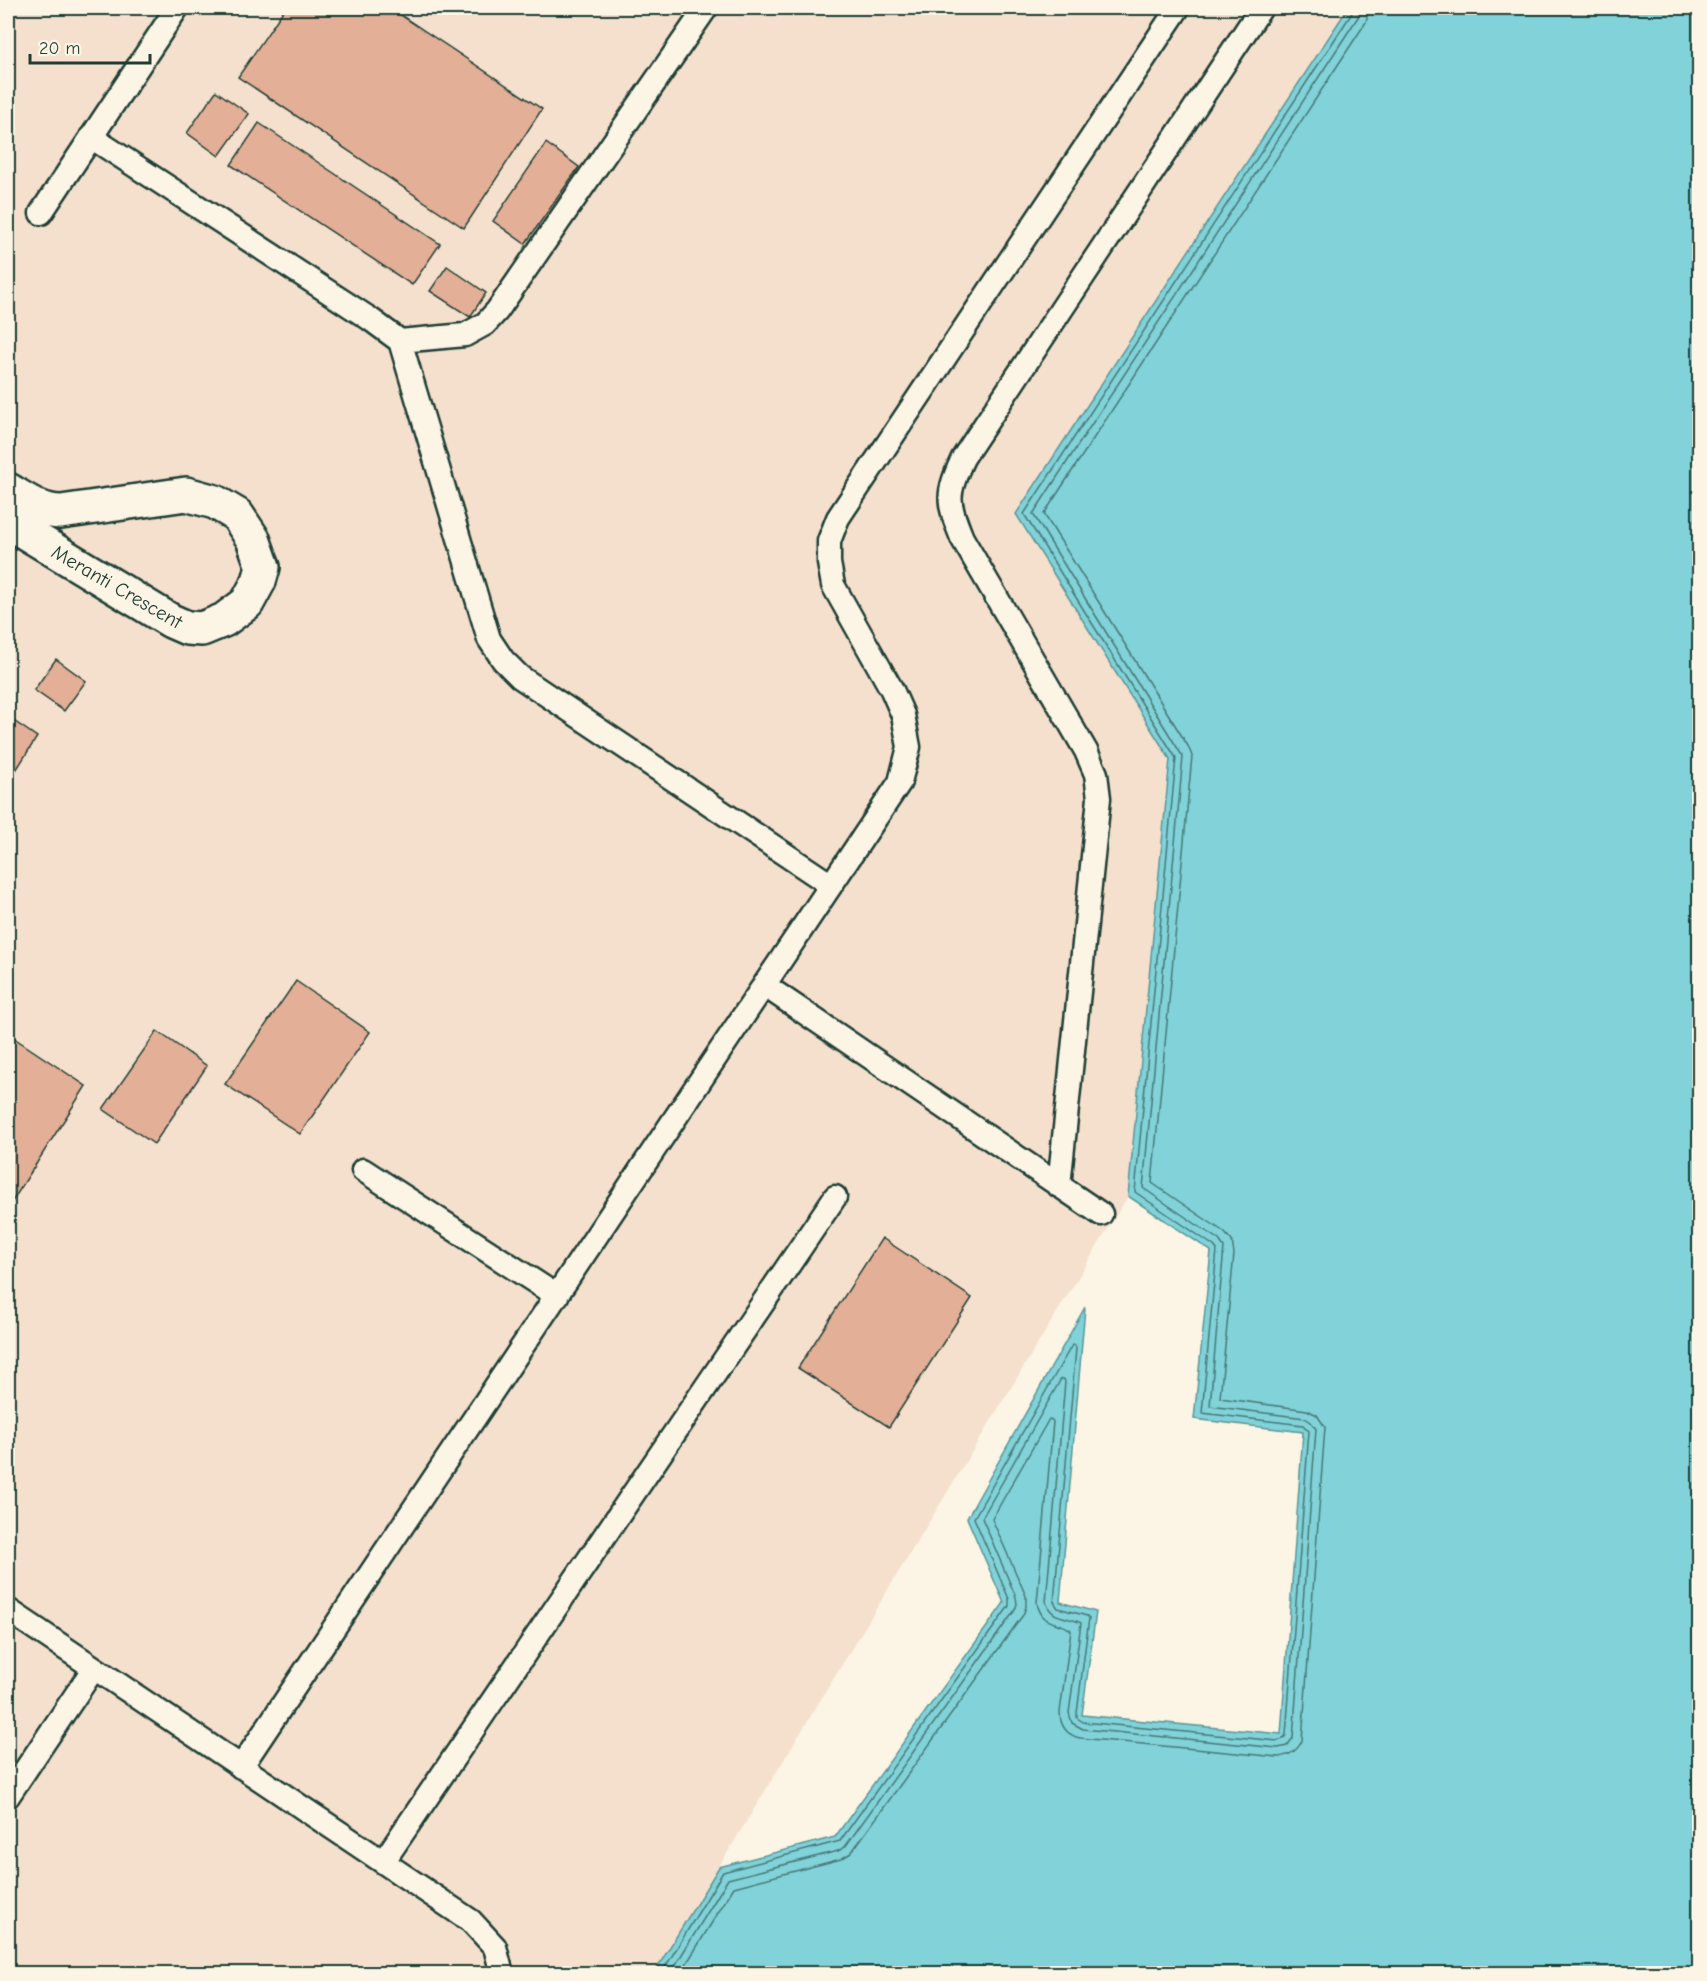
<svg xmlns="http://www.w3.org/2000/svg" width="1707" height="1981" font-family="'Comic Neue',sans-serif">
	<rect width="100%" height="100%" fill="#fcf5e5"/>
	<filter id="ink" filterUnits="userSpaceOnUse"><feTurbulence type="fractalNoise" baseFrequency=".0167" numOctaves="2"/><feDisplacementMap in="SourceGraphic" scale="12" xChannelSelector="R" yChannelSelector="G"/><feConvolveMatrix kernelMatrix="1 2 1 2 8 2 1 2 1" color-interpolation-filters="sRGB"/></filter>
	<g filter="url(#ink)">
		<path fill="#f4e0cd" d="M8,8H1348L1016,514L1170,759L1128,1196L654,1973L8,1974Z"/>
		<path fill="#81d2d9" stroke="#5a9697" stroke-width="1.5" d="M1348,8H1699V1973H654L719,1867L835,1837L1004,1603L967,1518L1085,1307L1060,1602L1096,1612L1082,1715L1281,1734L1303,1432L1194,1419L1211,1251L1128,1196L1170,759L1016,514Z"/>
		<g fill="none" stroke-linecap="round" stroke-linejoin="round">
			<path stroke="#467976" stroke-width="1.5" d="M661,1974L723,1872L840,1841L1009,1606V1599L974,1518L1072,1345H1075L1076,1348L1054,1602L1058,1608L1087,1616L1089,1618L1077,1713V1718L1083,1722L1278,1741L1283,1739L1286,1735L1309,1431L1303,1425L1202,1413L1217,1250L1214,1246L1135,1192L1176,758L1024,514L1352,13L1353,8
				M670,1974L728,1879L838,1851L845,1847L1015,1610L1017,1604L1016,1597L982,1518L1061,1379H1064L1065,1382L1046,1602C1051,1620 1069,1616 1081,1623L1069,1713L1072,1723L1083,1729L1278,1748L1287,1746L1293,1738L1316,1429L1311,1422L1305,1418L1210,1406L1224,1247L1219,1240L1143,1188L1183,757L1033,514L1358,17L1360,8
				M680,1974L734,1887L841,1859L851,1853L1023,1615L1026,1607V1596L992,1519L1049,1419L1052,1420L1053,1422L1037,1603C1042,1626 1056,1620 1071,1630L1060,1712C1060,1726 1067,1735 1080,1738L1278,1757C1290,1756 1297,1751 1302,1741L1325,1427L1317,1415L1307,1410L1220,1398L1234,1254L1232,1241L1224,1232L1152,1183L1192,756L1188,746L1044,514L1366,22L1369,8"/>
		</g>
		<path fill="#e3af96" stroke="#1f3d34" stroke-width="1.5" d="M285,8H390L542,109L464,228L238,77Z
			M216,91L249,114L219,156L187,133Z
			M259,123L440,244L412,285L231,165Z
			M546,143L579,167L525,244L493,221Z
			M447,266L486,293L470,317L430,291Z
			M56,659L86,681L64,711L34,690Z
			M8,717L37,737L8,783Z
			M296,981L370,1032L300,1134L225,1084Z
			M157,1031L207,1066L154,1144L103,1109Z
			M8,1034L86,1086L8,1208Z
			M882,1238L972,1298L889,1427L798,1368Z"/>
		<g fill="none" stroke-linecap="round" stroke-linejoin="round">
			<g stroke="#1f3d34" stroke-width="27">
				<path id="lane" d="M91,137L370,319L400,341L489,639L503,660L520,677L831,885
					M41,213L177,8
					M400,341L465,335L485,324L497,311L706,8
					M764,985L1101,1214
					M363,1170L557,1296
					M1059,1186L1099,798L1096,774L1086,751L962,538C947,501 946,495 963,458L1261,8
					M8,1610L471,1921L495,1947L502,1974
					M241,1767L900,782L909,747L903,715L892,690L833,585L829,563V541L838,518L1178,8
					M8,1796L94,1668
					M383,1862L835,1197"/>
			</g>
			<g stroke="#1f3d34" stroke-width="38">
				<path id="secondary" d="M8,490C25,500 41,512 61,512L186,494L215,502L237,515L253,539L263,567L259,581L247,603L224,620L202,629L187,628L171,621L8,522"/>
			</g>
			<use href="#lane" stroke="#fcf5e5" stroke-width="22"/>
			<use href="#secondary" stroke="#fcf5e5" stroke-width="33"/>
		</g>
	</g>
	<g text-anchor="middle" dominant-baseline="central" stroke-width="4.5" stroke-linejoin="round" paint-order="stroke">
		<g font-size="20" fill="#1f3d34" stroke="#fcf5e5">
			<text transform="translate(117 587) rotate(30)">Meranti Crescent</text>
		</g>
	</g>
	<rect width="1707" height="1981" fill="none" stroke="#fcf5e5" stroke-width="30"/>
	<rect x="15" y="15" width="1677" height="1951" fill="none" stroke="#1f3d34" stroke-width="2" filter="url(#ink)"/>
	<path d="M30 54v9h120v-9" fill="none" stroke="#1f3d34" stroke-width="3"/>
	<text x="39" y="54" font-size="18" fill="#1f3d34" stroke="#fcf5e5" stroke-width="4.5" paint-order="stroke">20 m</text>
</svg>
